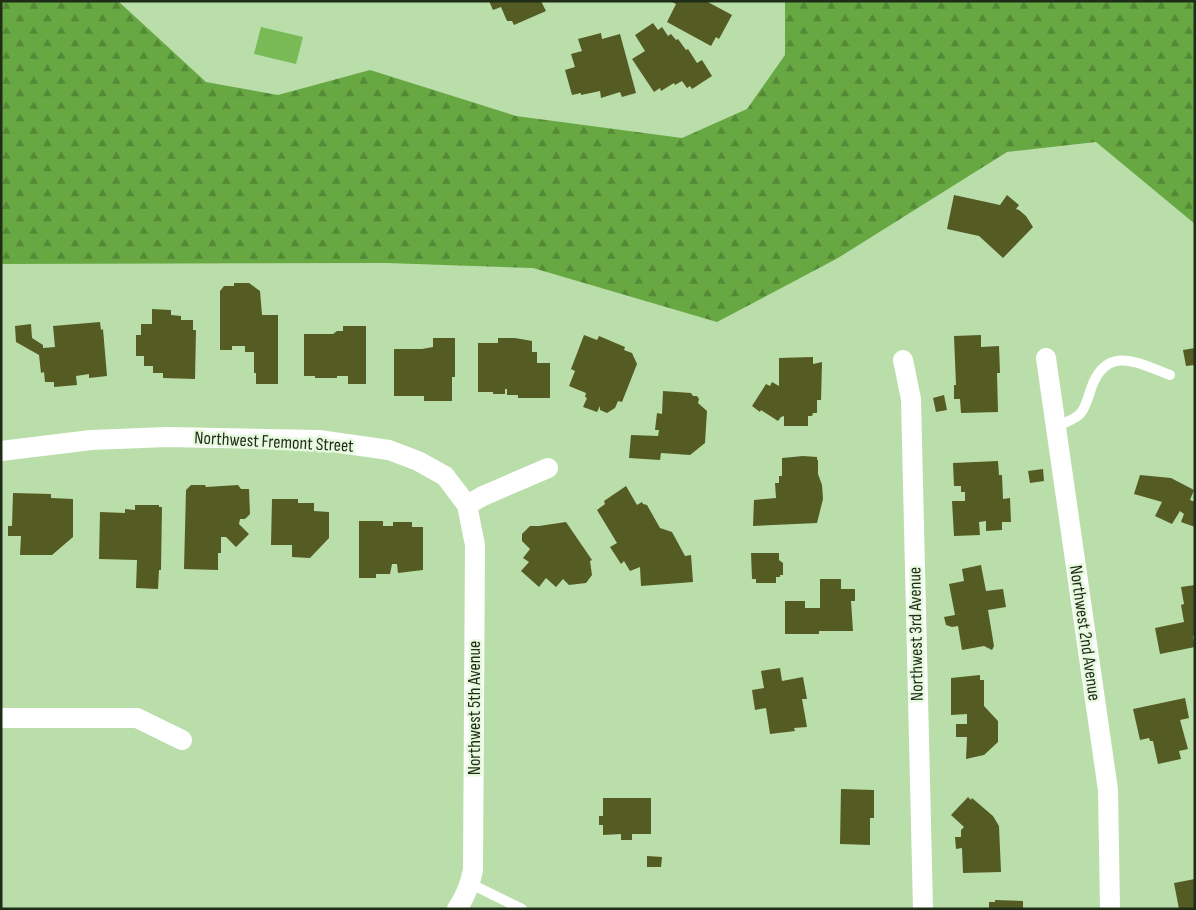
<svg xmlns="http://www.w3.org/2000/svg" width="1196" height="910" font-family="'Sofia Sans Condensed',sans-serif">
	<defs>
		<pattern id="forest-firs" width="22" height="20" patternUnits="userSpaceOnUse" patternTransform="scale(1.25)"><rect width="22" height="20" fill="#67a842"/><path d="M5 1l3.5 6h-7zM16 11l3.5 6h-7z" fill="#548936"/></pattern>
	</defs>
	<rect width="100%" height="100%" fill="#badeaa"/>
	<path fill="url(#forest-firs)" d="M1,1H118L206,82L278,95L370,70L516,116L682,138L747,109L785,55V1H1195V224L1096,142L1007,152L838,258L717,322L533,268L387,263L1,264Z"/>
	<path fill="#79b956" d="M261,27L303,37L296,64L254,54Z"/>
	<path fill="#545b23" d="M489,1H541L546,11L514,25L512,21H507L501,7L493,10Z
		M670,1H706L732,15L719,39L716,37L711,46L667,22L676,4Z
		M653,23L658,30L662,27L668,36L671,34L676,40L678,39L686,50L688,49L697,63L702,60L712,76L692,89L690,86L687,88L682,81L675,85L674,83L661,91L660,88L654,92L632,59L645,51L635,35Z
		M601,33L602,39L620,34L636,93L622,97L620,92L601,98L600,91L581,95V93L572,95L565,70L575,67L571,54L582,51L578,39Z
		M954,195L1000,205L1007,195L1019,205L1016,209L1019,210L1026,216L1033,227L1003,258L979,236L947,229Z
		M234,283H249L260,291L262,315H278V384H256V373H254V352H245V346H232V350H220V291L224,286H234Z
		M152,309L171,310V315L181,316V320H193V330H196L195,379L163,378V373H153V366H144V356H136V335H141V324H152Z
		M100,322L101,330L103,329L107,376L89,378V374L76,376L77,385L54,387V382H45L44,372L41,373L39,355L16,342L15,326L31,324L32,338L43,345V348L55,347L53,326Z
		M343,326H366V384H348V376H337V378H315V376H304V334H333L337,331H343Z
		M584,335L597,340L599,336L625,347L624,350L632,353L637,364L622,402L618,401L615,408L607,413L600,410V406L597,412L583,407L587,398L585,397L586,393L569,386L575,371L571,369Z
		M981,335V347L999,346L1000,373H997L998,412L961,413L960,399H954V385H956L954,336Z
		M433,338H455V377H452V401H424V396H394V349H422L433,347Z
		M498,338H515L532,341V352H537V363H550V398H518V395H507V389H505V394H493V392H478V343H498Z
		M1195,348V365L1186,366L1183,350Z
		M813,357V364L822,362L821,400H817V413H813L812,416H808V426H784V416L781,417L778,421L761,410L760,412L752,406L766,384L770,386L772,382L779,386V358Z
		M663,391L691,393L693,396H697L699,399L698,403L707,411L705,443L690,455L661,453L660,460L629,458L631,435L658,436L659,430H655L657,413L662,414Z
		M944,395L947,410L936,412L933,398Z
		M803,456L817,457V460H818V474L822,485L823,499L817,523L753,526L754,500L776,498L775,483H779V476H782V458Z
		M998,461L999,475H1002L1003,499L1010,498L1011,522H1002V530L986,531V521L979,522L980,535L954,536L952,501H965V492H961V486H954L953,463Z
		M1043,469L1044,481L1030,483L1028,471Z
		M1140,475L1171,478L1194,490L1190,500L1195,502V527L1181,522L1184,514L1180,511L1172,524L1155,516L1162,502L1134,494Z
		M191,485H205L206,487L238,485L241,489H249L250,514L245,519H240L239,524L249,534L236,547L226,537H221V553H218V570L184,569L186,490Z
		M626,486L637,505L642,502L643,504L647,505L660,528L672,532L685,556L691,555L693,582L641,586L640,567L630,571L624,561L621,564L610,547L617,543L597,510L605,504L604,501Z
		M13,493L51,494V498L73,499V537L52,555H20L21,536H8V526H12Z
		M272,499H298V503H314V511L329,512V538L310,558L292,557V545H271Z
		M135,505H159V507H162L161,570H159L158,589L136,588L137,560L99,559L100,512L125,513V509L135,510Z
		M359,521H383V526H393V522H412V527H423V570L398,573L397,564H392L390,574H376V578H359Z
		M566,522L592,560L590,561L592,575L586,583L569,585L563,579L556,587L546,578L539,587L521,571L529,562L523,558L530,549L522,541V534L530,526H539Z
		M751,553H779V560L783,563V575H780V577H776V583H756V579H752Z
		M981,565L986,591L1003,589L1006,607L988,610L994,646L992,650L984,646L962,650L958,626L952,627L946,625L944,617L955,615L949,584L964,581L962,569Z
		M820,579H841V589H855V601H851L853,631H819V634H785V601H805V608H820Z
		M1195,585V636H1193L1195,647L1160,654L1155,628L1184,622L1181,605L1184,604L1181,587Z
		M780,668L782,681L803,677L807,699H802L807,727L794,728L795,731L770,734L766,708L755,710L752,690L764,688L761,671Z
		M980,675V680H984V706L998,721V742L984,755L966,759L967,737H956V724H967V714L951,715V678Z
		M1185,698L1189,718L1180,720L1188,749L1179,751L1181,759L1158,764L1153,741H1150L1149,738L1140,740L1133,709Z
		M841,789L874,790V818H870V845L840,844Z
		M968,797L971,800L972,798L993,816L999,826L1001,872L963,873L962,848L956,849L955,837H961V830L964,827L951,815Z
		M603,798H651V834H632V840H621V834L603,835V825H599V816H603Z
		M647,856L662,857L661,867H647Z
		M1195,879V909H1179L1174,883Z
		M995,900L1023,901V909H989V902H995Z"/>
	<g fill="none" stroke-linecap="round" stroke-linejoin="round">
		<path stroke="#fff" stroke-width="10" d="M1056,427C1063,423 1074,420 1080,414C1086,408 1089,394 1092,386C1108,344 1140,364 1170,375
			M471,884L522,909"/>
		<path stroke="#fff" stroke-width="20" d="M1046,358L1108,790L1110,909
			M903,360L911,399L923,909
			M1,451L91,440L167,437L319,440L389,450L418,461L445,476L467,505L475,545L473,870C470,885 466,896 457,909
			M467,505L483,496L548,468
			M1,718H137L182,740"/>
	</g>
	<g text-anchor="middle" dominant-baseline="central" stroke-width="5" stroke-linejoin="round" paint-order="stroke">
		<g font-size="18" fill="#1e2c18" stroke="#e7f9de">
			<text transform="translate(274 442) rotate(3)">Northwest Fremont Street</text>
			<text transform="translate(1085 633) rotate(82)">Northwest 2nd Avenue</text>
			<text transform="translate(916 634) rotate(-91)">Northwest 3rd Avenue</text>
			<text transform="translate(474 708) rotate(-90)">Northwest 5th Avenue</text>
		</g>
	</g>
	<rect width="1196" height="910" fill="none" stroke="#1e2c18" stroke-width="5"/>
</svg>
